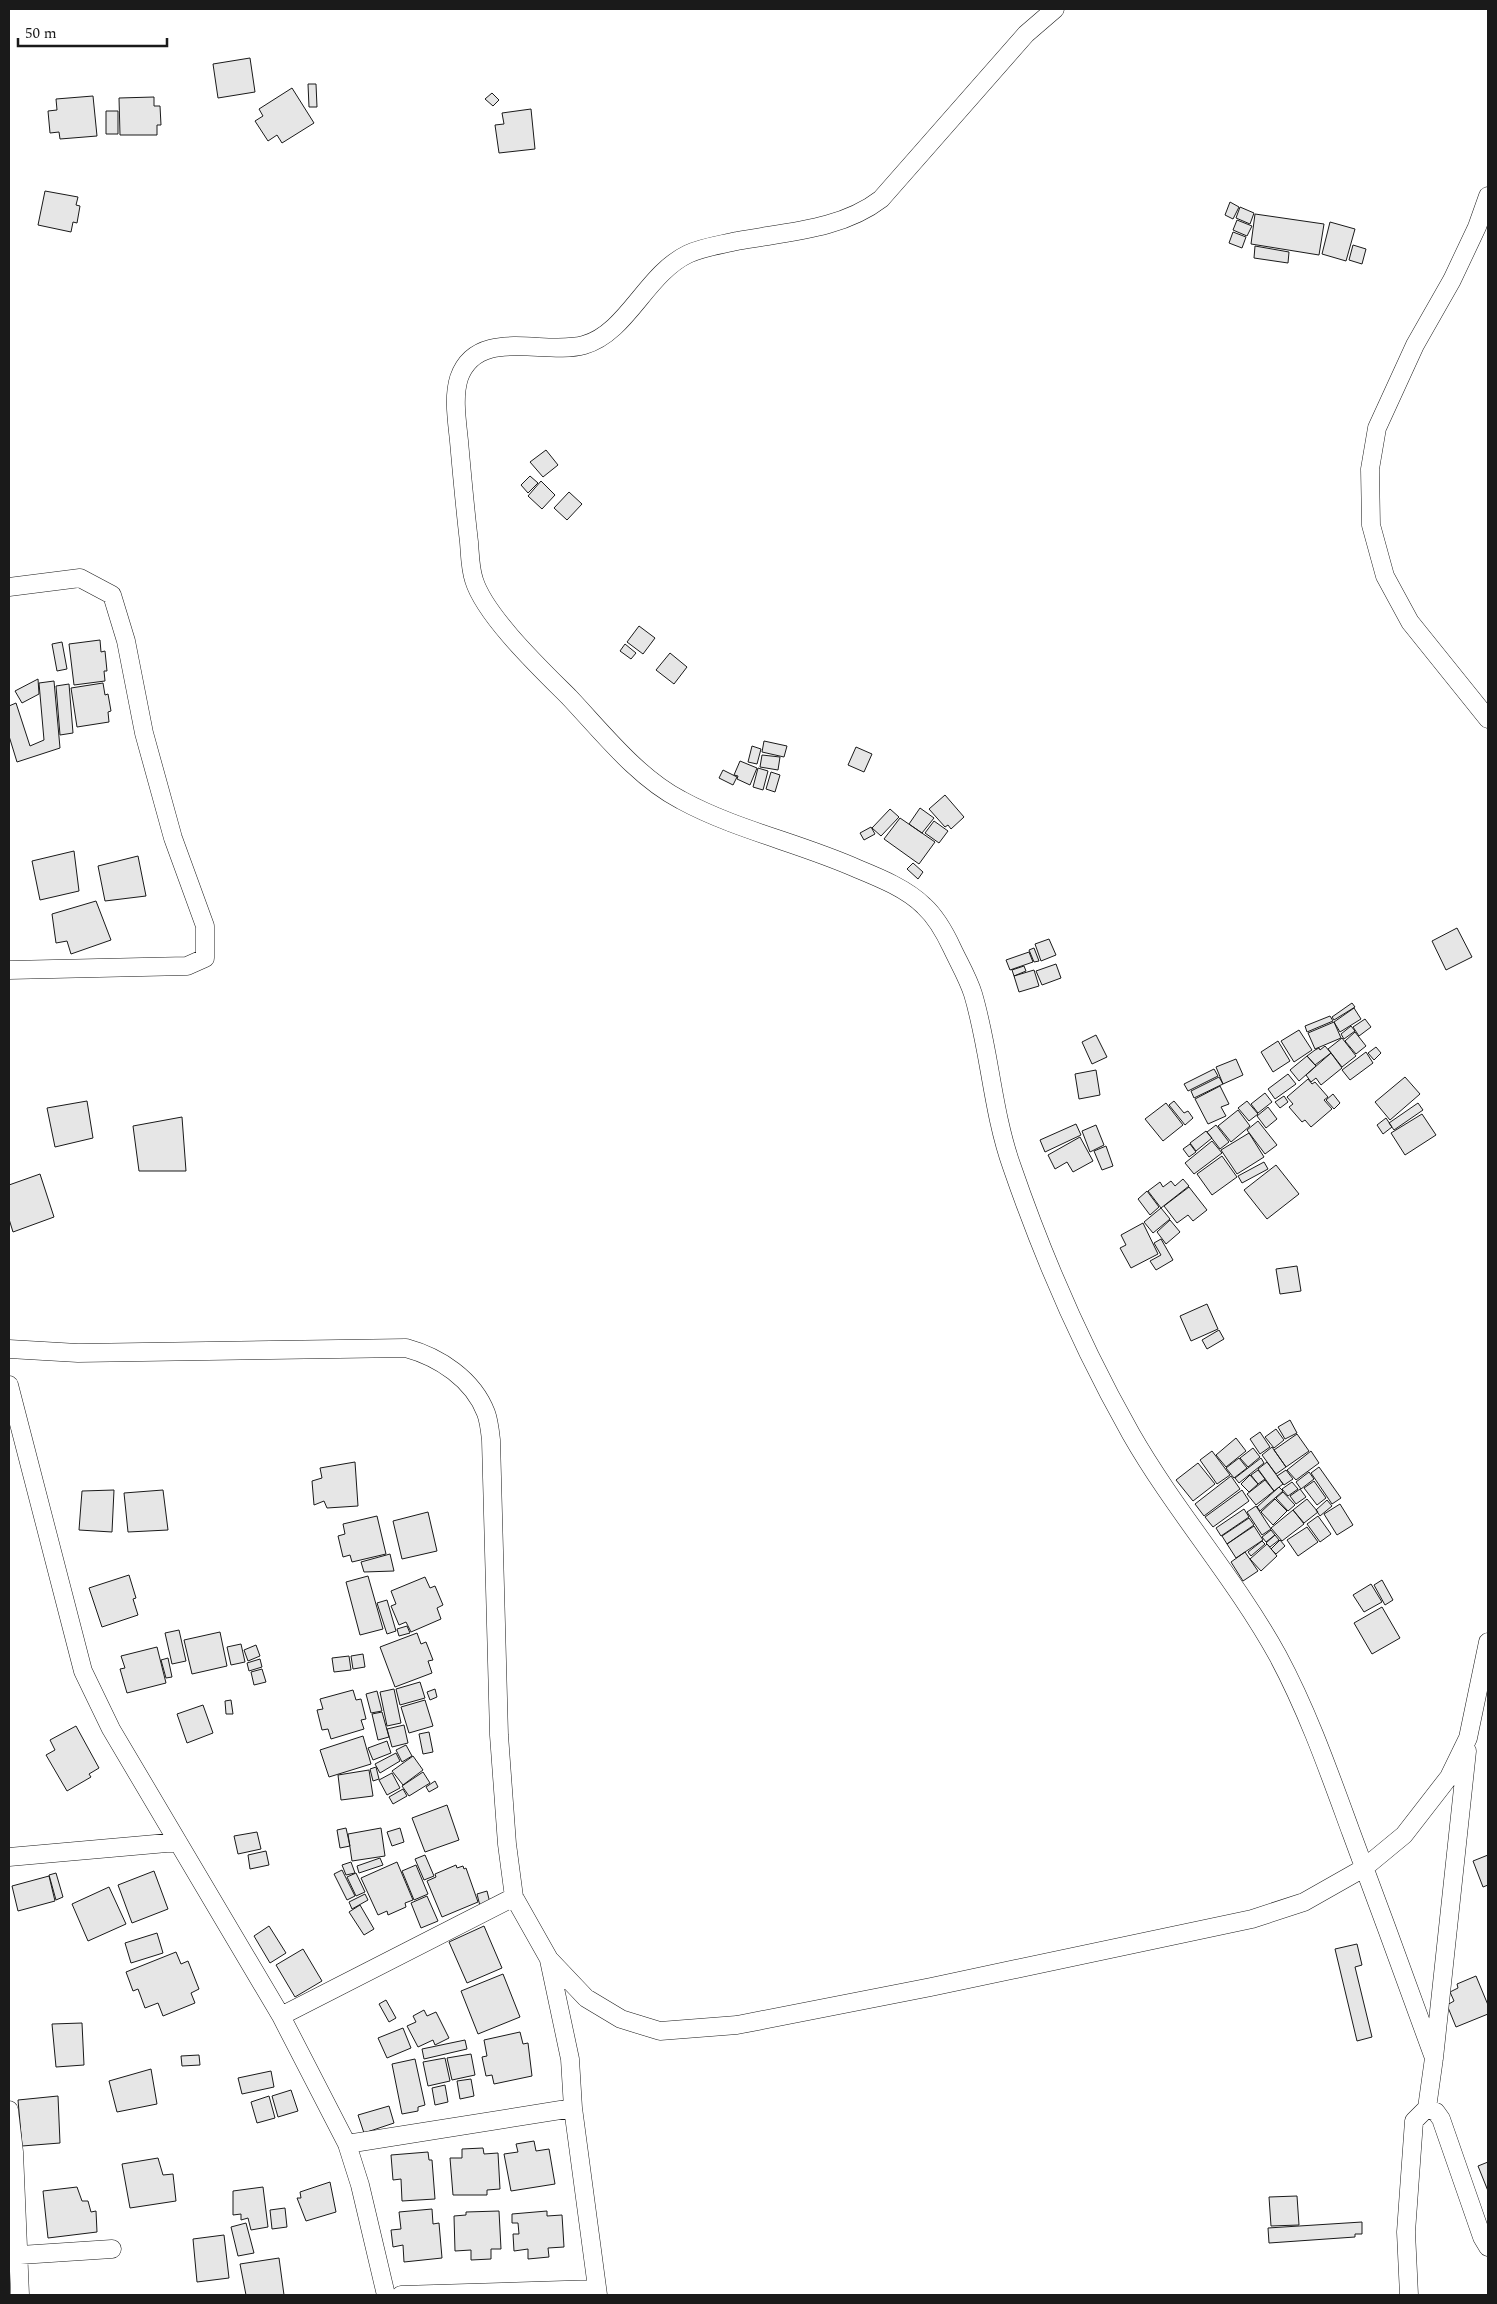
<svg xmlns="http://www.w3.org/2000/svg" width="1497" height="2304" font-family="Spectral,serif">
	<rect width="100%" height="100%" fill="#fff"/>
	<path fill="#e6e6e6" stroke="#1a1a1a" d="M250,58L255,92L218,98L213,64Z
		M308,84H316L317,107H309Z
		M292,88L314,123L282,143L277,135L268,141L255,121L263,116L259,109Z
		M492,93L499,100L493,106L485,99Z
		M93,96L97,136L60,139L59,132L50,133L48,111L57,110L56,99Z
		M154,97V106H160L161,125H157V135H120L119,98Z
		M531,109L535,149L499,153L495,125L504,124L502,113Z
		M106,111H118V134H106Z
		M45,191L78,197L76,205L80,206L77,223L73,222L71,232L38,225Z
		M1230,202L1239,207L1233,219L1225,215Z
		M1240,207L1254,213L1250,224L1236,218Z
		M1255,214L1324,224L1319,255L1251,244Z
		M1237,220L1252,226L1247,236L1233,230Z
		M1330,222L1355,229L1346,261L1322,254Z
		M1233,232L1246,237L1242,248L1229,243Z
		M1353,245L1366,249L1362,264L1349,260Z
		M1255,246L1289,252L1288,263L1254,258Z
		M546,450L558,465L543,477L530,462Z
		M530,476L538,483L528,493L521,485Z
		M541,481L555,495L542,509L528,496Z
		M569,492L582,504L567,520L554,508Z
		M639,626L655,638L643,654L627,642Z
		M100,640L101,652L105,651L107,671H104L105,681L74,685L69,644Z
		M62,642L67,669L57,671L52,644Z
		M625,644L636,653L631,659L620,651Z
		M670,653L687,667L674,684L656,670Z
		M38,679L39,694L22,703L15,691Z
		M54,681L60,748L17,762L9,736V706L16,703L30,746L44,740L39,683Z
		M103,683L105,695L108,694L111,711L108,712L109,722L77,727L71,688Z
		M69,684L73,733L60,735L56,686Z
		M764,741L787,746L784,757L762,752Z
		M752,746L761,749L757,764L748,762Z
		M856,747L872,754L864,772L848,765Z
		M762,755L780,757L778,770L760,767Z
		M740,761L757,768L750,785L737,779L738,776L734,775Z
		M758,768L768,771L763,790L753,787Z
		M723,770L737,777L733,785L719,778Z
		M771,772L780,775L775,792L766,789Z
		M945,795L964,817L951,829L948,825L945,827L929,809Z
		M920,808L934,818L922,833L909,824Z
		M890,809L899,817L881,836L872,828Z
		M900,818L935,842L919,864L884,839Z
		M934,821L948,831L939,843L925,833Z
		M871,827L875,834L864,840L860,833Z
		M74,851L79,891L40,900L32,861Z
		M138,856L146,896L105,901L98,866Z
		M913,863L923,872L918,879L907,869Z
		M96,901L111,940L71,954L67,941L56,943L52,914Z
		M1457,928L1472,957L1446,970L1432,941Z
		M1049,939L1056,955L1041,961L1035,944Z
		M1034,948L1039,961L1034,962L1029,950Z
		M1029,952L1033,962L1010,970L1006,960Z
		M1056,964L1061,978L1042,985L1036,971Z
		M1024,966L1026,971L1014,976L1012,970Z
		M1034,970L1039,986L1019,992L1014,976Z
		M1352,1003L1355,1007L1334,1020L1332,1017Z
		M1354,1008L1361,1019L1340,1032L1334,1022Z
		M1330,1016L1333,1021L1307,1032L1305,1026Z
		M1365,1019L1371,1027L1359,1036L1353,1027Z
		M1334,1022L1341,1038L1315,1049L1308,1033Z
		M1351,1026L1355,1031L1344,1039L1341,1034Z
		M1299,1030L1312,1050L1294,1062L1281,1041Z
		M1355,1032L1366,1046L1356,1054L1345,1041Z
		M1096,1035L1107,1057L1092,1064L1082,1042Z
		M1342,1038L1356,1056L1342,1067L1328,1049Z
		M1278,1041L1290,1061L1273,1072L1261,1052Z
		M1325,1046L1331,1053L1315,1065L1307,1056L1315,1050L1319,1048L1320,1050Z
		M1376,1047L1381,1053L1374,1060L1368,1053Z
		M1366,1052L1373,1063L1350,1080L1342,1070Z
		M1331,1053L1342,1068L1321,1085L1316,1078L1311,1082L1306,1075Z
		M1307,1056L1316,1066L1299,1081L1290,1070Z
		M1236,1059L1243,1075L1223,1084L1216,1067Z
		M1214,1069L1218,1076L1188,1091L1184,1084Z
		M1096,1070L1100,1095L1079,1099L1075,1074Z
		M1288,1074L1296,1084L1275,1099L1268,1089Z
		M1219,1077L1223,1084L1194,1098L1191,1091Z
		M1405,1077L1420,1094L1390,1120L1375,1102Z
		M1308,1079L1312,1084L1315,1082L1328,1097L1324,1100L1332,1109L1311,1127L1305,1120L1302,1122L1289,1107L1293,1104L1287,1097Z
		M1220,1086L1229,1104L1221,1107L1226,1116L1208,1124L1195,1099Z
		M1265,1093L1272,1102L1258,1113L1251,1104Z
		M1333,1094L1340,1103L1334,1109L1326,1100Z
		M1284,1096L1288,1102L1280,1108L1275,1102Z
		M87,1101L93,1138L55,1147L47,1108Z
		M1174,1101L1184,1113L1188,1111L1193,1118L1185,1125L1169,1105Z
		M1247,1101L1258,1114L1249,1121L1238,1108Z
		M1166,1103L1183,1125L1163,1141L1145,1119Z
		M1418,1103L1423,1110L1394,1130L1389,1123Z
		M1268,1107L1277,1119L1266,1128L1257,1116Z
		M1238,1110L1250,1126L1231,1142L1218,1126Z
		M1422,1114L1436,1135L1405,1155L1391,1133Z
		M182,1117L186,1171H139L133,1126Z
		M1386,1118L1392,1127L1383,1134L1377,1125Z
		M1258,1121L1277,1145L1265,1154L1247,1130Z
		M1076,1124L1081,1135L1045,1152L1040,1140Z
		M1096,1125L1104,1145L1090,1152L1082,1131Z
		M1216,1125L1229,1142L1220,1149L1207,1132Z
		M1206,1131L1212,1138L1196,1151L1190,1143Z
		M1249,1133L1264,1157L1237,1174L1221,1150Z
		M1080,1137L1093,1161L1073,1172L1067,1162L1055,1169L1048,1155Z
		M1212,1141L1222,1153L1194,1174L1185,1163Z
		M1190,1144L1196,1152L1189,1157L1183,1149Z
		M1106,1146L1113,1166L1102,1170L1094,1151Z
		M1222,1156L1237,1177L1212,1195L1197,1174Z
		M1264,1162L1268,1169L1242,1183L1238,1176Z
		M1276,1165L1299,1194L1267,1219L1244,1190Z
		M40,1174L54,1217L13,1232L9,1219V1185Z
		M1183,1179L1189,1186L1161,1208L1148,1191L1160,1182L1163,1187L1171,1181L1175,1186Z
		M1189,1187L1207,1210L1193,1221L1188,1215L1177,1223L1164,1206Z
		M1147,1191L1159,1207L1150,1215L1138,1199Z
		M1161,1208L1170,1219L1153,1233L1144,1222Z
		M1170,1220L1180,1232L1166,1244L1157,1232Z
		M1143,1223L1158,1254L1131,1268L1120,1248L1126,1245L1121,1235Z
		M1161,1239L1173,1260L1156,1270L1150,1261L1161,1255L1154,1243Z
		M1297,1266L1301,1291L1280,1294L1276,1269Z
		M1207,1304L1218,1329L1191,1341L1180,1316Z
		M1219,1330L1224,1339L1207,1349L1202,1340Z
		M1290,1420L1297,1433L1285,1439L1278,1427Z
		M1276,1429L1284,1440L1274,1448L1265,1437Z
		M1260,1432L1270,1447L1260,1454L1250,1439Z
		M1297,1434L1309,1451L1286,1467L1274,1450Z
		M1236,1438L1246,1451L1226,1467L1216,1455Z
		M1272,1447L1286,1467L1276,1474L1262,1455Z
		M1253,1448L1260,1457L1248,1467L1240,1458Z
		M1212,1451L1230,1475L1217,1484L1200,1460Z
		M1311,1451L1319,1463L1296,1480L1287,1470Z
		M1239,1458L1247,1468L1234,1478L1226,1468Z
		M1261,1458L1264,1463L1239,1483L1235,1478Z
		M355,1462L358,1506L327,1508L324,1501L314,1505L312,1481L322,1478L320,1468Z
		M1267,1462L1283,1484L1274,1491L1258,1469Z
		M1198,1463L1215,1484L1193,1501L1176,1480Z
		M1319,1467L1341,1498L1332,1504L1311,1473Z
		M1258,1470L1265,1479L1258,1484L1251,1475Z
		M1286,1470L1293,1479L1284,1485L1277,1476Z
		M1309,1472L1314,1479L1301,1489L1296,1482Z
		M1250,1475L1258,1484L1249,1492L1241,1484Z
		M1231,1476L1240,1489L1204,1516L1195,1504Z
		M1265,1480L1274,1491L1256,1505L1247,1494Z
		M1314,1481L1326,1498L1317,1505L1304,1488Z
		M1292,1482L1298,1489L1288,1496L1282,1489Z
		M1279,1487L1283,1491L1260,1511L1257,1507Z
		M1300,1489L1306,1497L1296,1504L1290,1496Z
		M114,1490L112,1532L79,1530L82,1491Z
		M163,1490L168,1530L128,1532L124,1493Z
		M1242,1490L1249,1501L1213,1527L1205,1517Z
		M1283,1492L1295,1505L1288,1511L1276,1498Z
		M1275,1499L1287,1511L1273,1525L1261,1512Z
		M1307,1499L1318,1512L1304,1523L1293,1510Z
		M1327,1500L1332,1506L1320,1516L1316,1510Z
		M1340,1504L1353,1525L1337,1535L1324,1514Z
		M1256,1506L1271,1529L1262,1535L1247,1512Z
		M1244,1509L1249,1517L1221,1536L1216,1528Z
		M1293,1510L1304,1524L1282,1541L1271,1528Z
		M428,1512L437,1551L402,1559L393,1521Z
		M377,1516L386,1554L352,1562L350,1555L343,1557L338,1536L345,1534L343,1524Z
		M1318,1516L1331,1534L1320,1542L1307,1524Z
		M1249,1518L1254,1525L1227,1544L1222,1536Z
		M1254,1526L1263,1540L1236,1558L1227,1544Z
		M1307,1527L1318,1542L1298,1556L1287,1540Z
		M1271,1530L1275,1535L1266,1542L1262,1537Z
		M1275,1535L1279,1540L1270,1547L1266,1543Z
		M1280,1540L1285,1546L1276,1554L1271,1549Z
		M1262,1541L1265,1544L1251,1556L1248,1552Z
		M1267,1544L1277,1556L1261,1571L1250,1559Z
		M1245,1552L1258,1571L1243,1581L1231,1562Z
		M390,1554L394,1571L364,1572L361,1562Z
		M129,1575L136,1598L133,1599L138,1615L102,1627L89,1588Z
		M368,1576L383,1629L360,1635L346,1582Z
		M425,1577L430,1588L435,1586L443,1605L437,1608L441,1619L411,1632L406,1622L399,1625L391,1606L396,1604L391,1591Z
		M1382,1580L1393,1600L1385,1605L1374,1585Z
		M1371,1584L1382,1602L1364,1612L1353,1595Z
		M387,1600L396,1631L387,1634L377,1603Z
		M1382,1607L1400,1638L1372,1654L1354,1623Z
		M407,1626L410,1633L399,1636L397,1629Z
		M179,1630L186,1661L172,1664L165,1633Z
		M220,1632L227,1666L192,1674L184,1640Z
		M417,1633L421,1644L426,1642L433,1660L428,1661L432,1673L395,1687L380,1647Z
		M241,1644L245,1662L231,1665L227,1647Z
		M256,1645L260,1656L248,1661L244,1650Z
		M157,1647L166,1683L127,1693L120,1669L125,1668L121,1656Z
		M363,1654L365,1667L353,1669L351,1656Z
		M349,1656L351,1670L334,1672L332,1658Z
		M168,1658L172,1677L166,1678L161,1660Z
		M260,1659L262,1667L249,1671L247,1663Z
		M262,1669L266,1682L254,1685L251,1672Z
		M420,1682L425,1698L400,1705L396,1689Z
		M394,1689L401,1723L387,1726L380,1692Z
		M435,1689L437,1697L430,1700L427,1692Z
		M353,1690L356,1700L361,1699L366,1719L361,1720L364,1729L331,1739L328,1729L322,1730L317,1710L323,1709L320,1699Z
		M377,1691L382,1711L371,1713L366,1694Z
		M231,1700L233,1714H226L225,1701Z
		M425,1700L433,1726L409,1733L401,1707Z
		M203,1705L213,1733L187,1743L177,1714Z
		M382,1712L389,1737L378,1740L372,1714Z
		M404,1725L408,1743L392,1747L387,1729Z
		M76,1726L99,1768L89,1774L91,1777L67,1791L46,1755L55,1750L50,1740Z
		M429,1732L433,1752L423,1754L419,1734Z
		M363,1736L371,1764L329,1777L320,1750Z
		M387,1741L391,1753L373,1760L368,1748Z
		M406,1745L412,1756L402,1762L396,1750Z
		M396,1753L400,1761L380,1773L375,1764Z
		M413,1756L423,1770L403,1785L392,1771Z
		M376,1767L379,1779L373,1781L370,1769Z
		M369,1770L373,1796L341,1800L338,1775Z
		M423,1772L430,1783L409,1796L402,1786Z
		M392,1773L400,1788L387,1795L379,1780Z
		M435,1781L438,1787L429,1792L426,1787Z
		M403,1789L407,1796L393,1804L389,1797Z
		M447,1805L459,1840L425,1852L412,1818Z
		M346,1828L350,1846L340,1848L337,1830Z
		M381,1828L385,1856L352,1861L348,1834Z
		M400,1828L404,1842L392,1846L387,1832Z
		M257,1832L261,1849L238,1854L234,1836Z
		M266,1851L269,1865L250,1869L248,1855Z
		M425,1855L434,1876L424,1880L415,1859Z
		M1488,1855V1885L1483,1887L1473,1861Z
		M380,1858L383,1865L359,1873L357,1866Z
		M351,1862L355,1873L346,1875L342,1865Z
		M397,1862L413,1900L405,1903L406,1907L388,1915L387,1911L378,1915L361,1878Z
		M416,1865L428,1894L414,1900L402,1871Z
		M456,1865L457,1868L463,1866L464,1869L466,1868L478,1902L442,1917L427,1881L436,1877L435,1874Z
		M342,1870L355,1896L347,1900L334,1874Z
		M154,1871L168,1909L132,1923L118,1885Z
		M56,1873L63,1897L56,1900L49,1875Z
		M356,1873L365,1892L356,1896L347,1877Z
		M49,1876L55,1901L18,1911L12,1886Z
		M109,1887L126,1924L88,1941L72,1904Z
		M487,1891L491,1907L481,1910L477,1894Z
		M365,1894L368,1900L352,1909L349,1902Z
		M427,1896L438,1921L421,1928L411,1903Z
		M360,1905L374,1929L364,1935L349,1912Z
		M269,1926L286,1953L270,1963L254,1936Z
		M484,1926L502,1968L467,1983L449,1942Z
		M157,1933L163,1953L131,1963L125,1943Z
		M1357,1944L1362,1965L1355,1967L1372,2037L1357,2041L1335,1949Z
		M303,1949L322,1981L295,1997L276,1965Z
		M176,1952L181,1964L188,1961L199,1989L191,1993L195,2003L163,2016L158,2003L145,2008L138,1989L133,1991L126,1972Z
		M503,1974L520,2017L478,2034L461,1991Z
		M1476,1976L1488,2005V2014L1456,2027L1447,2005L1454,2001L1450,1992L1458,1988L1457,1984Z
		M386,2000L396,2018L389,2022L379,2004Z
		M424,2010L427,2016L436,2012L449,2038L435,2045L433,2040L418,2047L407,2026L416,2022L413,2016Z
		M82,2023L84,2065L56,2067L52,2024Z
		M403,2028L411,2048L387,2058L378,2038Z
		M520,2032L523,2044L528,2043L532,2076L494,2084L492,2075L486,2076L482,2057L487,2056L484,2040Z
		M465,2040L467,2049L424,2059L422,2049Z
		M471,2054L475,2075L452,2080L447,2058Z
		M199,2055L200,2065L182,2066L181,2056Z
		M445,2058L450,2081L428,2086L423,2062Z
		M415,2059L425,2105L418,2107V2111L402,2114L392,2064Z
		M151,2069L157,2104L117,2112L109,2081Z
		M271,2071L274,2087L242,2094L238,2078Z
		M471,2079L474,2096L460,2099L457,2081Z
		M445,2085L448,2102L435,2105L432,2088Z
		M291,2090L298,2111L278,2117L272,2096Z
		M58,2096L60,2143L22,2146L18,2100Z
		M269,2096L275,2118L257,2123L251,2102Z
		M389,2106L394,2123L364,2133L358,2115Z
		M534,2141L536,2151L549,2149L555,2184L511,2191L504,2154L518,2152L516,2144Z
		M483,2148L484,2154L498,2153L500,2189L487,2190V2195H453L450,2158H462V2149Z
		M428,2152L429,2160H432L435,2199L402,2201L401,2179L393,2180L391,2155Z
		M158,2158L163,2175L173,2174L176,2201L130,2208L122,2164Z
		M1488,2162V2191L1478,2166Z
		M330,2182L336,2212L306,2221L297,2198H301L300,2192Z
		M77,2187L82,2201H88L91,2212L96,2211L97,2232L48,2238L43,2191Z
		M263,2187L268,2227L251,2230L248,2218L241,2220V2214L233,2215V2191Z
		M1297,2196L1299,2225L1271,2226L1269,2197Z
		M285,2208L287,2227L272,2229L270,2210Z
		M432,2209L433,2224L439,2223L442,2258L404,2262L403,2245L393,2247L391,2230L401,2229L399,2212Z
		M499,2211L501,2249H491V2259L471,2260V2250L455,2251L454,2216L466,2215V2212Z
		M547,2211V2216L562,2215L564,2247L548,2248L549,2257L528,2259V2249L514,2251L513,2234H519L518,2223H512V2214Z
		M1362,2222V2234H1355V2237L1269,2243L1268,2228Z
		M246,2223L254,2253L238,2256L231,2227Z
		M224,2235L229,2278L197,2282L193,2239Z
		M279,2258L284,2295H246L240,2264Z"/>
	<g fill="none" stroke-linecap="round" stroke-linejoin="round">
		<g stroke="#1a1a1a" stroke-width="19">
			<path id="street" d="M1055,9L1026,34L881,199C841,230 785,232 737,241C720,245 703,247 688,254C646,274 627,333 584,345C545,356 477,326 459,378C453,397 457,421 459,441C462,475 465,508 469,542C470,554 470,568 474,580C485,616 542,670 569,697C602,732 638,778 681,800C736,830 800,843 858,869C880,878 907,889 924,906C936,917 945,933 952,948C959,963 968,978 973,994C990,1051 992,1111 1012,1167C1043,1257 1084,1351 1131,1434C1175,1511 1235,1578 1278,1656C1308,1712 1329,1772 1351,1832C1379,1907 1407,1983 1434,2058
				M1488,196L1477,227L1452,280L1415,345L1377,428L1370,469L1371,525L1385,576L1410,622L1488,719
				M9,587L80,578L112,595L126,641L144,733L173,838L205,926V958L187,966L9,970
				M9,1349L78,1353L406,1348C439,1357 473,1379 486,1413C489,1421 490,1431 491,1440L499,1735L507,1844L514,1897L549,1959L586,1998L621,2019L660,2031L737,2025L931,1987L1252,1919L1304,1902L1364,1868L1404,1835L1449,1777L1468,1738L1488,1642
				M9,1385L83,1671L111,1729L281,2016L347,2144L360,2185L386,2295
				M9,1857L178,1842
				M549,1960L570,2059L573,2108L598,2295
				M281,2016L514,1897
				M1427,2108L1436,2112L1441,2119L1482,2237L1488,2247
				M9,2110L14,2152L20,2295
				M347,2144L573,2108
				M20,2255L112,2249
				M401,2295L597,2289
				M1409,2295L1406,2232L1414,2121L1427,2108L1434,2058L1467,1751"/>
		</g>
		<use href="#street" stroke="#fff" stroke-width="18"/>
	</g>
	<rect width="1497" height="2304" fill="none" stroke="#1a1a1a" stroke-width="20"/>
	<path d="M18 38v8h149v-8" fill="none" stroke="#1a1a1a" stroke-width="2.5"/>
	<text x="25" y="38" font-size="15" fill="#1a1a1a" stroke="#ffffff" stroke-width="4" paint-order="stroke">50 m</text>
</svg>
